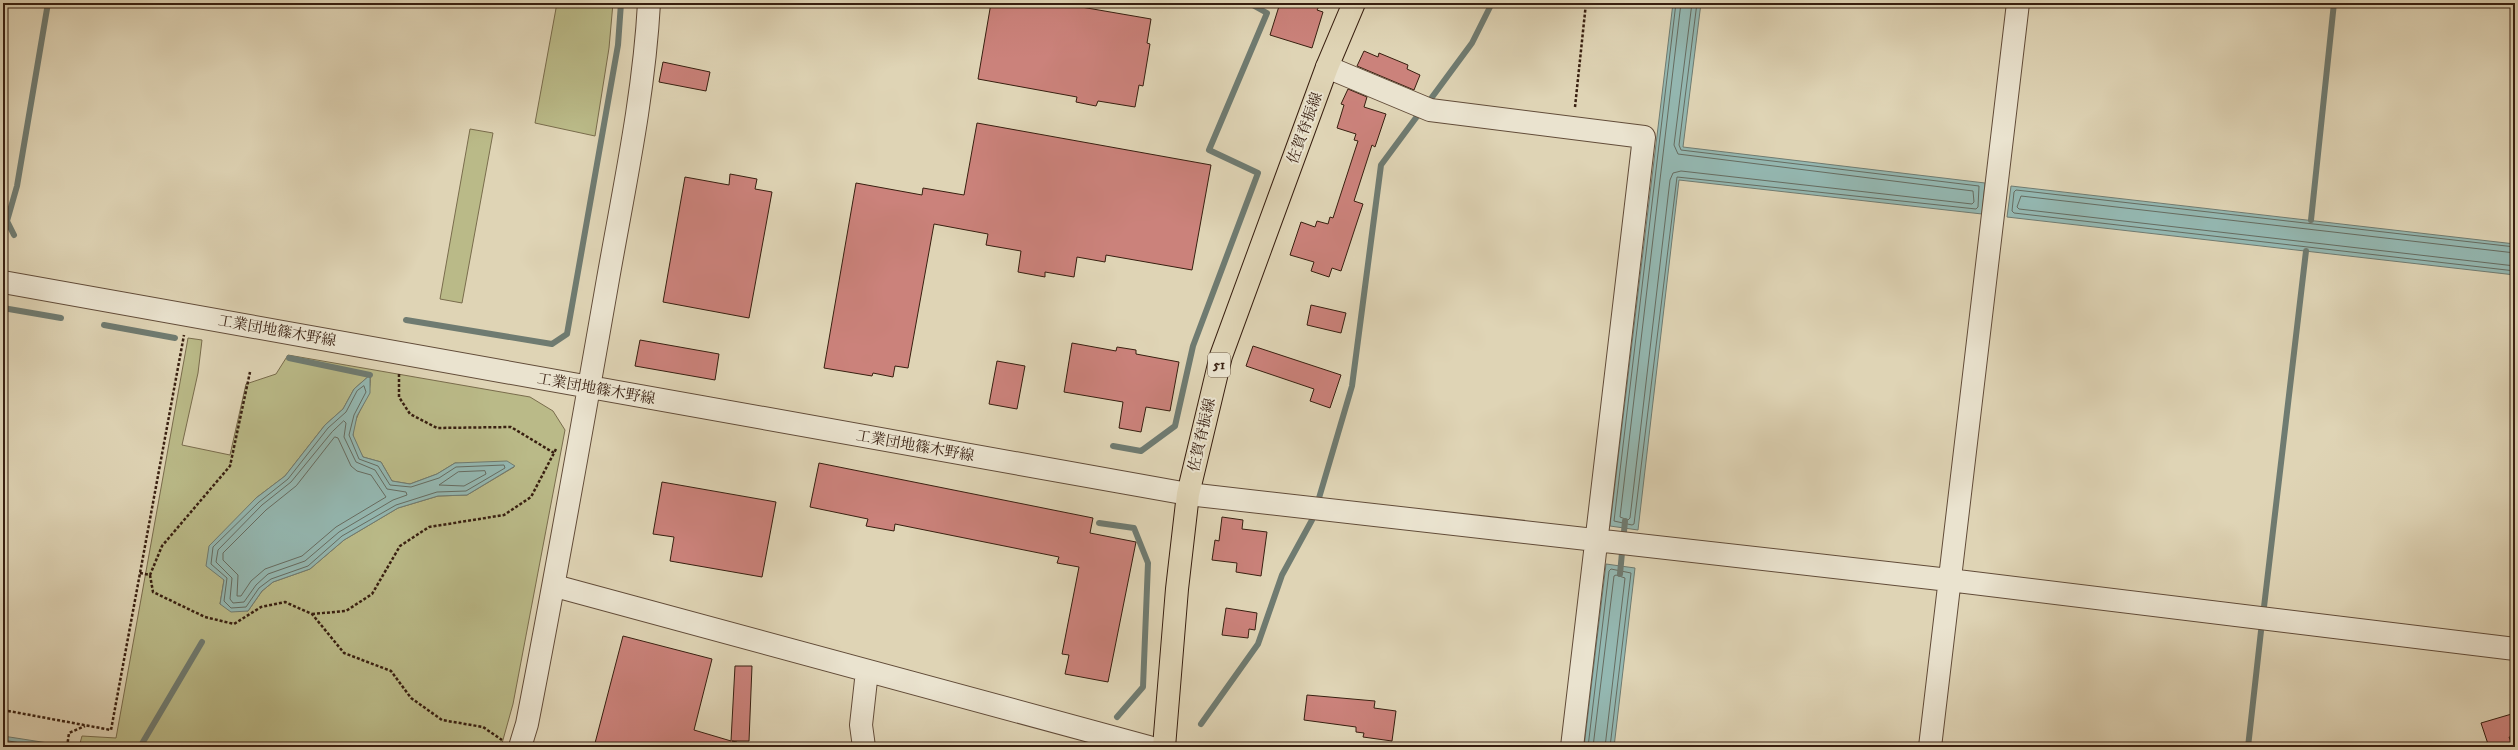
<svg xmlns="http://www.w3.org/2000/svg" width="2518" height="750" font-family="'IM FELL DW Pica','Noto Serif JP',serif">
	<rect width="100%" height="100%" fill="#dfd4b5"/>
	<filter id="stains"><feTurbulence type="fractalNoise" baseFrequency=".005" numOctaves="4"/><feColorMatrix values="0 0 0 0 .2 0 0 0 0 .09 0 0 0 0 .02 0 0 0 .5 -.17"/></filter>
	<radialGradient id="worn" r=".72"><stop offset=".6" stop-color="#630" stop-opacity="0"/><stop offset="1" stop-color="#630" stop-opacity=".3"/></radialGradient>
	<path fill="#baba88" stroke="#796c4c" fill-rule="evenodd" d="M557,3H613L609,48L595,136L535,123Z
		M470,129L493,133L462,303L440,299Z
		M188,338L202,340L198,373L182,445L230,455L246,384L276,374L288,355L530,397L553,411L565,430L513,704L501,747H79L82,736L116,738ZM370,375C373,399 354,411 353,434C353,441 360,451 363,457L381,462L392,481L410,484L437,474L455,463L514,467L467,495L438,496L398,508L344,540L310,569L273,582L262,591L248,611L220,604L224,580L256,498L285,476L325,425L343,409L354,389Z"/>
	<path fill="#94b8b2" stroke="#6f7b71" d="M1673,3H1701L1683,147L1985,183L1982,214L1679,180L1638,530L1610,526Z
		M2011,186L2515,244V275L2007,217Z
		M370,375V393L357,416L353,435L363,457L381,462L392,481L410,484L437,474L455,463L507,461L515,466L467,495L438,496L398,508L344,540L310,569L273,582L262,591L248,611L231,612L220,604L224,580L206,566L209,546L256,498L285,476L325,425L343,409L354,389Z
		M1606,564L1635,568L1614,747H1584Z
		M3,736L48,743V747H3Z"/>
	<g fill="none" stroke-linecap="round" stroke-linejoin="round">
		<path stroke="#666c61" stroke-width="1" d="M1676,3L1614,521L1632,525L1634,524L1677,177L1976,209L1978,207L1979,186L1681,150L1679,145L1697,3
			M1681,3L1620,517L1628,520L1630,518L1670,180L1673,173L1681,171L1972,204L1974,202L1973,191L1678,154L1674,145L1692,3
			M2515,247L2016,190L2014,192L2012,211L2014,213L2515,271
			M2515,253L2021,196L2017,207L2019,209L2515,266
			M364,386L366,392L354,415L349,435L359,459L378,466L390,485L411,487L439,478L456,467L504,465L505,468L466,491L437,492L396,505L342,536L308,566L271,579L259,588L246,607L231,608L224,601L227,578L211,564L213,547L259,502L288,479L328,428L346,412L357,391Z
			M344,421L346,423L344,437L356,462L375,470L387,489L406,492L407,495L393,500L339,532L305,561L268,574L256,585L244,602L233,603L230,599L232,578L216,562L218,550L262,505L291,482L332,432Z
			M335,437L338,438L351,466L357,471L371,475L386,497L336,527L302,556L265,569L251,581L241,596H237L238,575L223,560V553L266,510L296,486Z
			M485,471L486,474L464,486L439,485L458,472Z
			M3,740L44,747
			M1588,747L1609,571L1611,569L1631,573L1610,747
			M1593,747L1614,576L1616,575L1625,578L1605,747"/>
		<path stroke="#6f7b71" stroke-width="6" d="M1427,104L1472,43L1492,3
			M2311,220L2334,3
			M14,235L7,221L17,186L48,3
			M3,308L61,318
			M406,320L552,344L567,334L618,45L621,3
			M104,325L175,338
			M289,358L370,375
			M1113,446L1141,451L1175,426L1193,346L1258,173L1209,150L1267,13L1249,3
			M1319,498L1352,386L1381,165L1421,111
			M1099,523L1134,528L1148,563L1143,687L1117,717
			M1620,574L1625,521
			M2264,607L2306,251
			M1201,724L1258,644L1282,575L1312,520
			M140,747L202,642
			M2248,747L2261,631"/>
	</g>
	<path fill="#cb827b" stroke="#381f10" d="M991,3H1058L1151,19L1147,43L1150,44L1143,86L1139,85L1135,107L1098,101L1096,106L1076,102L1077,97L978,79Z
		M1280,3H1321L1317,10L1323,12L1312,48L1270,35Z
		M1364,51L1378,57L1379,53L1408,65L1407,69L1420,75L1414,90L1357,66Z
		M663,62L710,72L706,91L659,82Z
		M1348,89L1367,97L1364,107L1386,114L1375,147L1372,145L1354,201L1363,204L1341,271L1332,268L1329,277L1311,271L1314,262L1290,255L1301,222L1315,227L1317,221L1328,224L1330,217L1333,218L1358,141L1354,140L1356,134L1337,128L1344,105L1341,104Z
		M977,123L1211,165L1192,270L1106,255L1105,262L1077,257L1074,277L1045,272V277L1018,272L1021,251L986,245L988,234L934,224L908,368L895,366L893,377L873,373L872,376L824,368L856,183L922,195L923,188L964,195Z
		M730,174L757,179L755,189L772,192L749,318L663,302L685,177L729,185Z
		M1311,305L1346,313L1341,333L1307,325Z
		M640,340L719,354L715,380L635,366Z
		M1072,343L1116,351L1117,347L1136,350V354L1179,362L1170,411L1146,407L1141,432L1119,428L1123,402L1064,392Z
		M1253,346L1341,375L1330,408L1310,401L1314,389L1246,366Z
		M997,361L1025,366L1017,409L989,404Z
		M819,463L1093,518L1090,533L1136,542L1108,682L1065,674L1069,655L1062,654L1079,567L1057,563L1059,557L895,524L894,531L866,526L868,519L810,507Z
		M662,482L776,502L762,577L670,561L674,537L653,534Z
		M1222,517L1243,520L1242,529L1267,532L1261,576L1236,572L1237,563L1212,560L1215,540L1219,541Z
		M1226,608L1257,613L1255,630L1249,629L1248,638L1222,635Z
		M623,636L712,659L694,730L731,741L735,666H752L749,741H732L737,742L736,747H594Z
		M1307,695L1375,701L1374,708L1396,711L1392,741L1363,737L1364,733L1356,732V727L1304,720Z
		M2515,713V737H2509L2513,747H2489L2481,723Z"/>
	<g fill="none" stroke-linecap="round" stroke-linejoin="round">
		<g stroke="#624c39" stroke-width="24">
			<path id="minor" d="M1327,67L1430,110L1644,137L1572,747
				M3,282L1188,494L1949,580L2515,649
				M555,586L1149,747
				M520,747L527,724C556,576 582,428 608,279C624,188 644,96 649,3
				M864,747L861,725L867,671
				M1930,747L2018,3"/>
		</g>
		<g stroke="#381f10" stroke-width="24">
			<path id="major" d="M1164,747L1177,589L1188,494L1221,356L1327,67L1354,3"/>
		</g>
		<path stroke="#381f10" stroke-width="2.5" stroke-dasharray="3 2" stroke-linecap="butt" d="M1575,107L1586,3
			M399,374V397L410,414L437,428L511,427L554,453
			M140,573L150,575L162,546L230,466L250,372
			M150,575L153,592L205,617L234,624L261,607L285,602L312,614L344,653L391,671L411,698L442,720L483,727L502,740
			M312,614L346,611L372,594L400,546L429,527L504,515L531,497L556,449
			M3,710L111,730L184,335
			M67,747L69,733L85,726"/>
		<use href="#minor" stroke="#eae3cf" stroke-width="22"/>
		<use href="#major" stroke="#dfd4b5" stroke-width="22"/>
	</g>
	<g text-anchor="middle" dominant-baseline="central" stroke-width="4" stroke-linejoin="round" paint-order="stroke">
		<rect fill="#eae3cf" stroke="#6d5a49" stroke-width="1" x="1208" y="353" width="22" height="24" rx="3"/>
		<g font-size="14" font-weight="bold" fill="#381f10">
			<text x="1219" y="365">51</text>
		</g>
		<g font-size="15" fill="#381f10" stroke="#eae3cf">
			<text transform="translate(1305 128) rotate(-70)">佐賀脊振線</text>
			<text transform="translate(277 331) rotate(10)">工業団地篠木野線</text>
			<text transform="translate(596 389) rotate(10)">工業団地篠木野線</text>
			<text transform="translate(1202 435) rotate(-77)">佐賀脊振線</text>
			<text transform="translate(915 446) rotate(10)">工業団地篠木野線</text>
		</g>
	</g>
	<rect width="2518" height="750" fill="none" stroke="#dfd4b5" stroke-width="16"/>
	<rect x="4" y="4" width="2510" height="742" fill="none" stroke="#381f10" stroke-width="2"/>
	<rect x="8" y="8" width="2502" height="734" fill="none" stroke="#381f10"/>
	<rect width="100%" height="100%" filter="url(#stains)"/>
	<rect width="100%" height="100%" fill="url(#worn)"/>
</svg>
